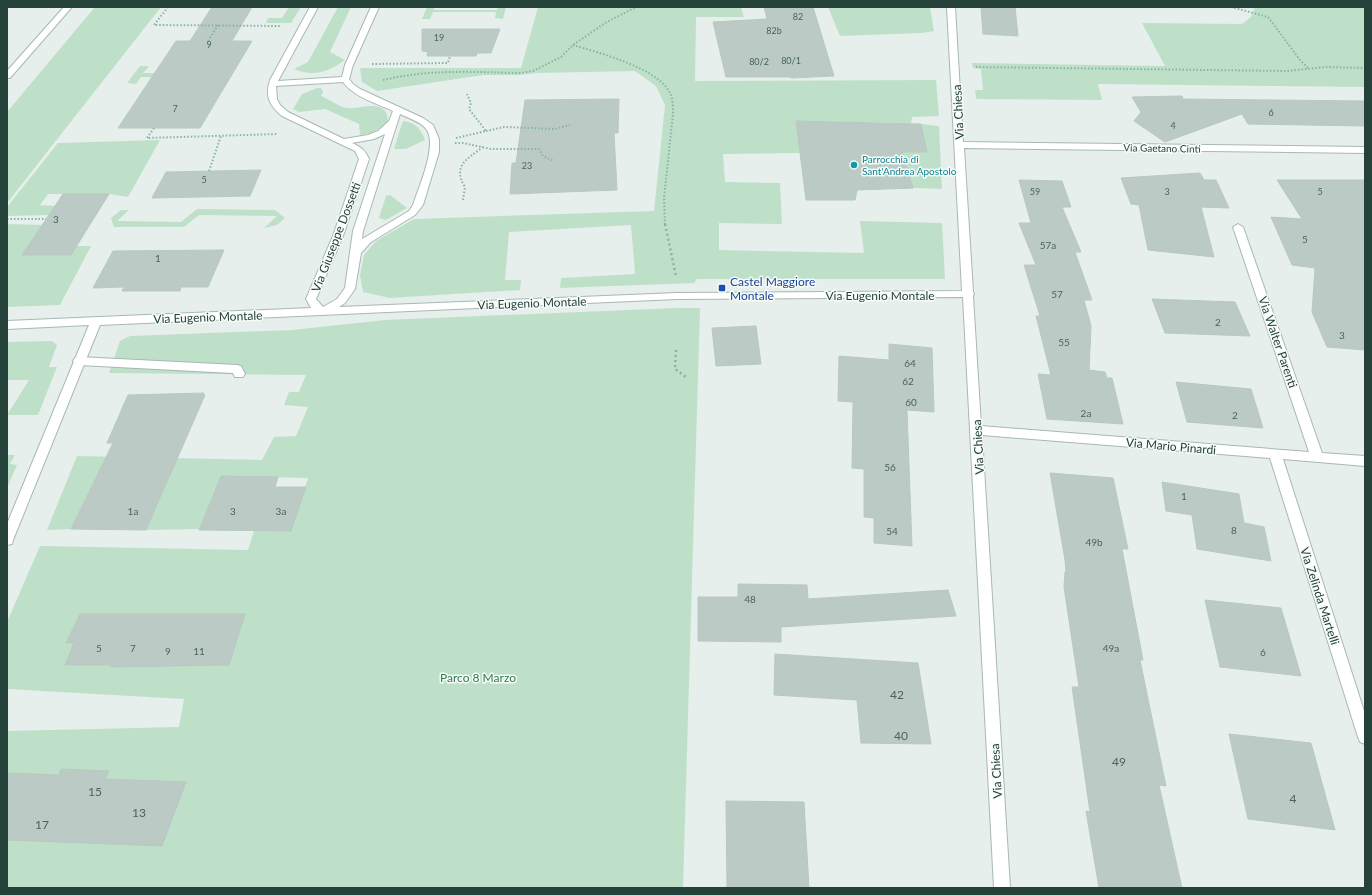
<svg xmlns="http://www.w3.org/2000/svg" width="1372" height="895" font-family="Lato,sans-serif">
	<rect width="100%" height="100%" fill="#e6efeb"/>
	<path fill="#bfe0c8" d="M95,7H161L7,203V112Z
		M289,7H301L291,23H266L268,18H282Z
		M338,7H351L330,52L345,60C329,72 313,77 294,69L308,62Z
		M427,7H434V10H497L498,7H506L503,19L495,18L496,12H433L430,19H422Z
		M538,7H741L744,17H696L695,81L936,80L939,116L912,117L911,123L796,121L800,153L723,154L725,182L780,183L782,224L719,223V250L864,253L860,221L942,223L945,279H697L694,283L560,288L561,278L635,274L631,225L509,232L505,280H521L520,290L390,298L363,292L360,275L364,255L376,241L414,219L654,211L665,105L656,86L635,71L536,73L519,75H483L377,91L362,82L360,68H521Z
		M828,7H930L934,31L922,33L840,36Z
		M1255,7H1365V87L1098,84L1102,100L976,99L975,90H983L981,69L973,68L972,63L1165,66L1142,23L1242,24L1251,17Z
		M140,66H149L143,73L214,74L211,78L141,77L136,84L127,83Z
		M317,88H321L323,92L321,96C329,99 339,107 347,108C362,110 388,96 388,123L371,133L360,135L359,124L325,109L299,112L293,109L302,94Z
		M404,121C416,123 421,129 425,140L406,149H394L402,123Z
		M921,124L939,126L942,189L913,188L902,152H927Z
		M160,140L128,197L109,194H48L40,205L55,206L49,215L7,216V207L58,143Z
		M390,195L407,208L386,220L379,218L386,196Z
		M197,209L275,210L285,218L277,225L264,228L277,216L199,215L184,227H114L111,218L121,210H129L117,221L181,222Z
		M7,224L42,225L22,255H71L76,246H91L60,305L7,307Z
		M677,308H700L683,888H7V731L179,727L184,699L7,689V622L40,546L248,550L254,531H291L308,478L221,476L199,529L146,530L170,476L98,475L71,529L47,530L77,456L262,460L274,437L296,436L308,407L284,405L289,392H299L306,375L109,373L120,341L130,336L292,330L385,320Z
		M52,341L57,345L49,367H57L38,415H7L29,380H7V342Z
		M7,455H15L10,464L17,465L7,488Z"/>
	<path fill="#bbcac4" stroke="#b8c9c2" d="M212,7H252L232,41H252L200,128H118L176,41H190Z
		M764,7H813L834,76L791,78V77H726L713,22L767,19Z
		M981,7H1015L1018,36L983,34Z
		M422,29H500L491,53H477L476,56H427L428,52L422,51Z
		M1182,96L1183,99L1365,101V126L1248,124L1242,114L1165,142L1134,121L1141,112L1132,97Z
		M619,99L618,133H614L617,190L510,194L512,163H516L525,100Z
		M796,121L921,124L927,152H902L913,188L857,190L855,200H806Z
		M261,170L250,196L152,198L166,172Z
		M1200,173L1204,180H1216L1229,208L1201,207L1214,257L1148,250L1139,205L1131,204L1121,178Z
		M1019,180L1062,181L1071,207H1062L1081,252H1075L1092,300H1084L1091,326L1089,370L1105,372L1107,378H1112L1123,424L1047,419L1038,374L1051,375L1036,316H1040L1024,265H1036L1019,223H1031Z
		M1277,180H1365V350L1327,347L1312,312L1315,268L1292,265L1271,217L1302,219Z
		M63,194H109L71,255H22Z
		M224,250L208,287H181L180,291H122L124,287L93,288L113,251Z
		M1152,299L1235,302L1250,336L1165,333Z
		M756,326L761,364L716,366L712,328Z
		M889,344L932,348L934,412L907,410L912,546L874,543V518L864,517V469L852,468L853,402L838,401L839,356L889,360Z
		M1176,382L1251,389L1263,428L1187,422Z
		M204,393L203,395H205L146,530L71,529L113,443H107L128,395Z
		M1050,473L1113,478L1128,549H1122L1143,660H1140L1166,786L1159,785L1182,888H1099L1086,811L1090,812L1072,687H1079L1064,587L1065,572H1066L1065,560Z
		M221,476L278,477L275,487H306L291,531L199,530Z
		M1162,482L1239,494L1244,523L1264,527L1271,561L1197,549L1192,515L1166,511Z
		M738,584L807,585L808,599L948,590L956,616L781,627V642L698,641V597H738Z
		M1205,600L1281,608L1301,676L1220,667Z
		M80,614H245L229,665L111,667L112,665H65L74,643H66Z
		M775,654L918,663L931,744L861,743L857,700L774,695Z
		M1229,734L1311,743L1335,830L1248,819Z
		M61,769L109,771L105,779L186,782L162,846L7,840V773L59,775Z
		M726,801L804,802L809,888H727Z"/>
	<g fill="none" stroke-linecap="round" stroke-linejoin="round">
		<g stroke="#a8b8b2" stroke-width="2">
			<path id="service" d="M79,357L237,365L241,366L245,374L243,377H235L233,373L79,365L75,364L73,361L75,358Z"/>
		</g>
		<g stroke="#a8b8b2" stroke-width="2">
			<path id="minor" d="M310,7H318L278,81L342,77L345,65L371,7H379L353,65L349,79L353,84L360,89L423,118L433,125L439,139V152L423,205L415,215L371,242L361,253L355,289L345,303L339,307L677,293L962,291L947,7H955L963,142L1365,147V153L964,148L973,292L974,294L973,296L981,426L1309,452L1233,227L1238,224L1243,227L1322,453L1365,456V466L1283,459L1365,714V744L1360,742L1358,737L1270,458L982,435L1010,888H994L963,297L677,299L100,325L13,540L12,544L7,545V524L89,325L7,329V321L311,308L306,299L333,236L359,159L355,151L282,116C269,105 265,96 270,80ZM343,82C354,97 376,103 393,111L389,121L378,131L368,135L344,139L288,112L280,105L277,99L276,86ZM400,114C408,118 422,122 427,130C437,147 419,186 413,205L409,211L362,239L363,231ZM385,134L353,231L345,288L337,299L323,307L316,299L343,236L369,159C365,150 361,147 352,143L374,139Z"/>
		</g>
		<g stroke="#a8b8b2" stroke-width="2">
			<path id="tertiary" d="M64,7H72L10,78H7V71Z"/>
		</g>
		<path stroke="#86b3a5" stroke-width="2" stroke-dasharray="1.5 2" stroke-linecap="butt" d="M168,7L154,25L280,26
			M1231,7L1268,17L1300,60L1308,68
			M208,41L218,25
			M573,45C599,53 660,68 671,95C673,101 673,108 673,114L664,198L665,225
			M372,64L448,63L450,56
			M976,67L1287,71L1326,67L1365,68
			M383,80C429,69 473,72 520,73L533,71L561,57L573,45L605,23L636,7
			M154,128L147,138L278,134
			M486,131L504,127L555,129L570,125
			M456,138L486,131L469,109L471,103L467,94
			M455,143H463L491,149H539L543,156L554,161
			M209,171L221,136
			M463,200L465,187C452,166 467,159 483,147
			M7,219H46"/>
		<path stroke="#86b3a5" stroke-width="2.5" stroke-dasharray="2 3" stroke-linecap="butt" d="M665,224L676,276
			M676,350L675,369L686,377"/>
		<use href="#service" fill="#fff" fill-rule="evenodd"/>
		<use href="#minor" fill="#fff" fill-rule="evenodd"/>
		<use href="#tertiary" fill="#fff" fill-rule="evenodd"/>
	</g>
	<circle fill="#0f9aa8" stroke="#f7fbf9" stroke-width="1.5" cx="854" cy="165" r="4"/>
	<rect fill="#1a4fb4" stroke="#f7fbf9" stroke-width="1.5" x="718" y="284" width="8" height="8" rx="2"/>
	<g text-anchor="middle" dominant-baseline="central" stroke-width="3" stroke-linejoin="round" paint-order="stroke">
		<g font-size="9" fill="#4a645c">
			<text x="798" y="16">82</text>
			<text x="774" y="30">82b</text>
			<text x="439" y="37">19</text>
			<text x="209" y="44">9</text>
			<text x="791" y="60">80/1</text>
			<text x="759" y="61">80/2</text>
			<text x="175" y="108">7</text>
			<text x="1271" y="112">6</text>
			<text x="1173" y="125">4</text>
			<text x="527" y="165">23</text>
			<text x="204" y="179">5</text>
			<text x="1035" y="191">59</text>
			<text x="1167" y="191">3</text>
			<text x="1320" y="191">5</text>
		</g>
		<g font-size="10" fill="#24423a" stroke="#f7fbf9">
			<text transform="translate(1162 148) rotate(1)">Via Gaetano Cinti</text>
		</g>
		<g font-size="10" fill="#0d838f" stroke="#f7fbf9" text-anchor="start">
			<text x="862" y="159">Parrocchia di<tspan x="862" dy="12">Sant'Andrea Apostolo</tspan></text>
		</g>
		<g font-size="10" fill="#4a645c">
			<text x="56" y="219">3</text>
			<text x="1305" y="239">5</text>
			<text x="1048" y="245">57a</text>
			<text x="158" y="258">1</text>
			<text x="1057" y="294">57</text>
			<text x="1218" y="322">2</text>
			<text x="1342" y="335">3</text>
			<text x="1064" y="342">55</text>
			<text x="910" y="363">64</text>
			<text x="908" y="381">62</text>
			<text x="911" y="402">60</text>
			<text x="1086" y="413">2a</text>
			<text x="1235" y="415">2</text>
			<text x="890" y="467">56</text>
			<text x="1184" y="496">1</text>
			<text x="133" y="511">1a</text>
			<text x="233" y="511">3</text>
			<text x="281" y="511">3a</text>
			<text x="1234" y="530">8</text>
			<text x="892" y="531">54</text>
			<text x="1094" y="542">49b</text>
			<text x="750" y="599">48</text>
			<text x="99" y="648">5</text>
			<text x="133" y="648">7</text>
			<text x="1111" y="648">49a</text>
			<text x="168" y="651">9</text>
			<text x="199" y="651">11</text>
			<text x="1263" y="652">6</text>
		</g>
		<g font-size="12" fill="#24423a" stroke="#f7fbf9">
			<text transform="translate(958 112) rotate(-93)">Via Chiesa</text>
			<text transform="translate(336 237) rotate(-69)">Via Giuseppe Dossetti</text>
			<text x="880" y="295">Via Eugenio Montale</text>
			<text transform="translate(532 303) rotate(-2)">Via Eugenio Montale</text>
			<text transform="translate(208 317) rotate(-2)">Via Eugenio Montale</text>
			<text transform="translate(1278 342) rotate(71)">Via Walter Parenti</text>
			<text transform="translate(1171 446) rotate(5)">Via Mario Pinardi</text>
			<text transform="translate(978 447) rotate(-93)">Via Chiesa</text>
			<text transform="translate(1320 596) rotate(72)">Via Zelinda Martelli</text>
			<text transform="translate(996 771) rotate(-93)">Via Chiesa</text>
		</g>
		<g font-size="12" fill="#164399" stroke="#f7fbf9" text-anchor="start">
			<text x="730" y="281">Castel Maggiore<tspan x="730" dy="14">Montale</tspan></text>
		</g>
		<g font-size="12" fill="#2d7a4b" stroke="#f7fbf9">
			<text x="478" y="677">Parco 8 Marzo</text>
		</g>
		<g font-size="12" fill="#4a645c">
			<text x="897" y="694">42</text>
			<text x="901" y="735">40</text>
			<text x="1119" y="761">49</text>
			<text x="95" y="791">15</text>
			<text x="1293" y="798">4</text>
			<text x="139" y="812">13</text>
			<text x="42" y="824">17</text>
		</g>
	</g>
	<rect width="1372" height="895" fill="none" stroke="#24423a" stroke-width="16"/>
</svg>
